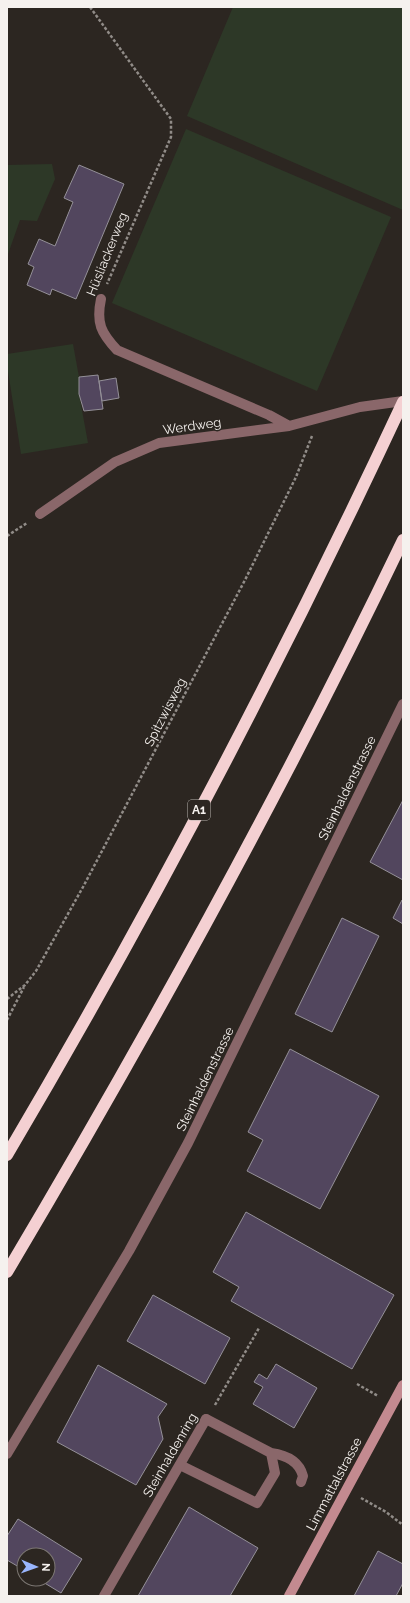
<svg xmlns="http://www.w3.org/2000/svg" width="410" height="1603" font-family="Raleway,sans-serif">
	<rect width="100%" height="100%" fill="#2c2621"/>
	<path fill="#2d3827" d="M233,7H403V210L187,116Z
		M186,129L391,217L317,391L112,303Z
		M52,164L55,179L37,221L20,220L7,257V165Z
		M73,344L79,377V394L88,443L21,454L7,365V354Z"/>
	<path fill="#52465e" stroke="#949098" d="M79,165L124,184L76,299L52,289L50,295L27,285L34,267L28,264L39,239L55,246L73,202L64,198Z
		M98,375L103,409L84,411L79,394V377Z
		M116,378L119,398L102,401L99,381Z
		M403,800V880L370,862Z
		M402,900L403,901V924L393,918Z
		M342,918L379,936L332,1032L295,1014Z
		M290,1049L379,1096L320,1209L247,1171L263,1140L248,1132Z
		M246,1212L394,1295L352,1369L231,1301L239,1287L213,1272Z
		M153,1295L230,1338L205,1384L127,1341Z
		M276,1364L317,1388L294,1428L253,1404L263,1387L254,1382L259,1374L267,1379Z
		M98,1365L167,1404L158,1417L163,1439L136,1485L57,1442Z
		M189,1507L258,1548L230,1596H138Z
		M18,1519L82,1559L61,1593L38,1579H48V1555H24V1570L7,1560V1536Z
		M378,1551L403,1564V1583L396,1596H354Z"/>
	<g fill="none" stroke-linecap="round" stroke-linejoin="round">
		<path stroke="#918c88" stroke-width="2.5" stroke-dasharray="3 2" stroke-linecap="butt" d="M90,7L171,119V137L107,284
			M7,536L27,523
			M7,999L25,985L36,971L83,887L245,580L296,477L312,436
			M7,1020L24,987
			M357,1384L378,1396
			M215,1405L259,1328
			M361,1498L386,1512L403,1525"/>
		<path stroke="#8a676a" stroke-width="10" d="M101,299C96,323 101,333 117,350L269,415L289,426
			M40,514L115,462L159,443L289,426L360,407L403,401
			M271,1453C286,1455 299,1461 303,1476L301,1482
			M180,1465L257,1503L275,1473L271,1453L206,1419"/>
		<path stroke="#8a676a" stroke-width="10" d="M7,1454L129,1251L188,1143L403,704
			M104,1596L206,1419"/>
		<path stroke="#c38a90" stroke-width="10" d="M289,1596L403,1385"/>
		<path stroke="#f4d0d2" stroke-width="12" d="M7,1155C151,911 283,659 403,402
			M7,1272C149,1033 283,790 403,540"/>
	</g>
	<g text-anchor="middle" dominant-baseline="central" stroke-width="3" stroke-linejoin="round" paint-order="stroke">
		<rect fill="#2c2621" stroke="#b9b4b0" stroke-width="1" x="188" y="800" width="22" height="20" rx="3"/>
		<g font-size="12" font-weight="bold" fill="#f5f1ee">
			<text x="199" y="810">A1</text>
		</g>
		<g font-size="13" fill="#f5f1ee" stroke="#2c2621">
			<text transform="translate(107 254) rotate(-68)">Hüsliackerweg</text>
			<text transform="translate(192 426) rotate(-8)">Werdweg</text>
			<text transform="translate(165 712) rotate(-63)">Spitzwisweg</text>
			<text transform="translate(347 788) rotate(-64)">Steinhaldenstrasse</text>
			<text transform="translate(205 1079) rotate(-64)">Steinhaldenstrasse</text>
			<text transform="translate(170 1455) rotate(-60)">Steinhaldenring</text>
			<text transform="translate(334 1484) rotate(-62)">Limmattalstrasse</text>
		</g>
	</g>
	<rect width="410" height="1603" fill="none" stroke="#f5f1ee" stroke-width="16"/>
	<g transform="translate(36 1567) rotate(92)"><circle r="19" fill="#2c2621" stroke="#7c7773"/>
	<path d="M0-3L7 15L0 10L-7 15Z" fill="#99b5fd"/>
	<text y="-6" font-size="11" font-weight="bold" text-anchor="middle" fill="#f5f1ee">N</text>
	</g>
</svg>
